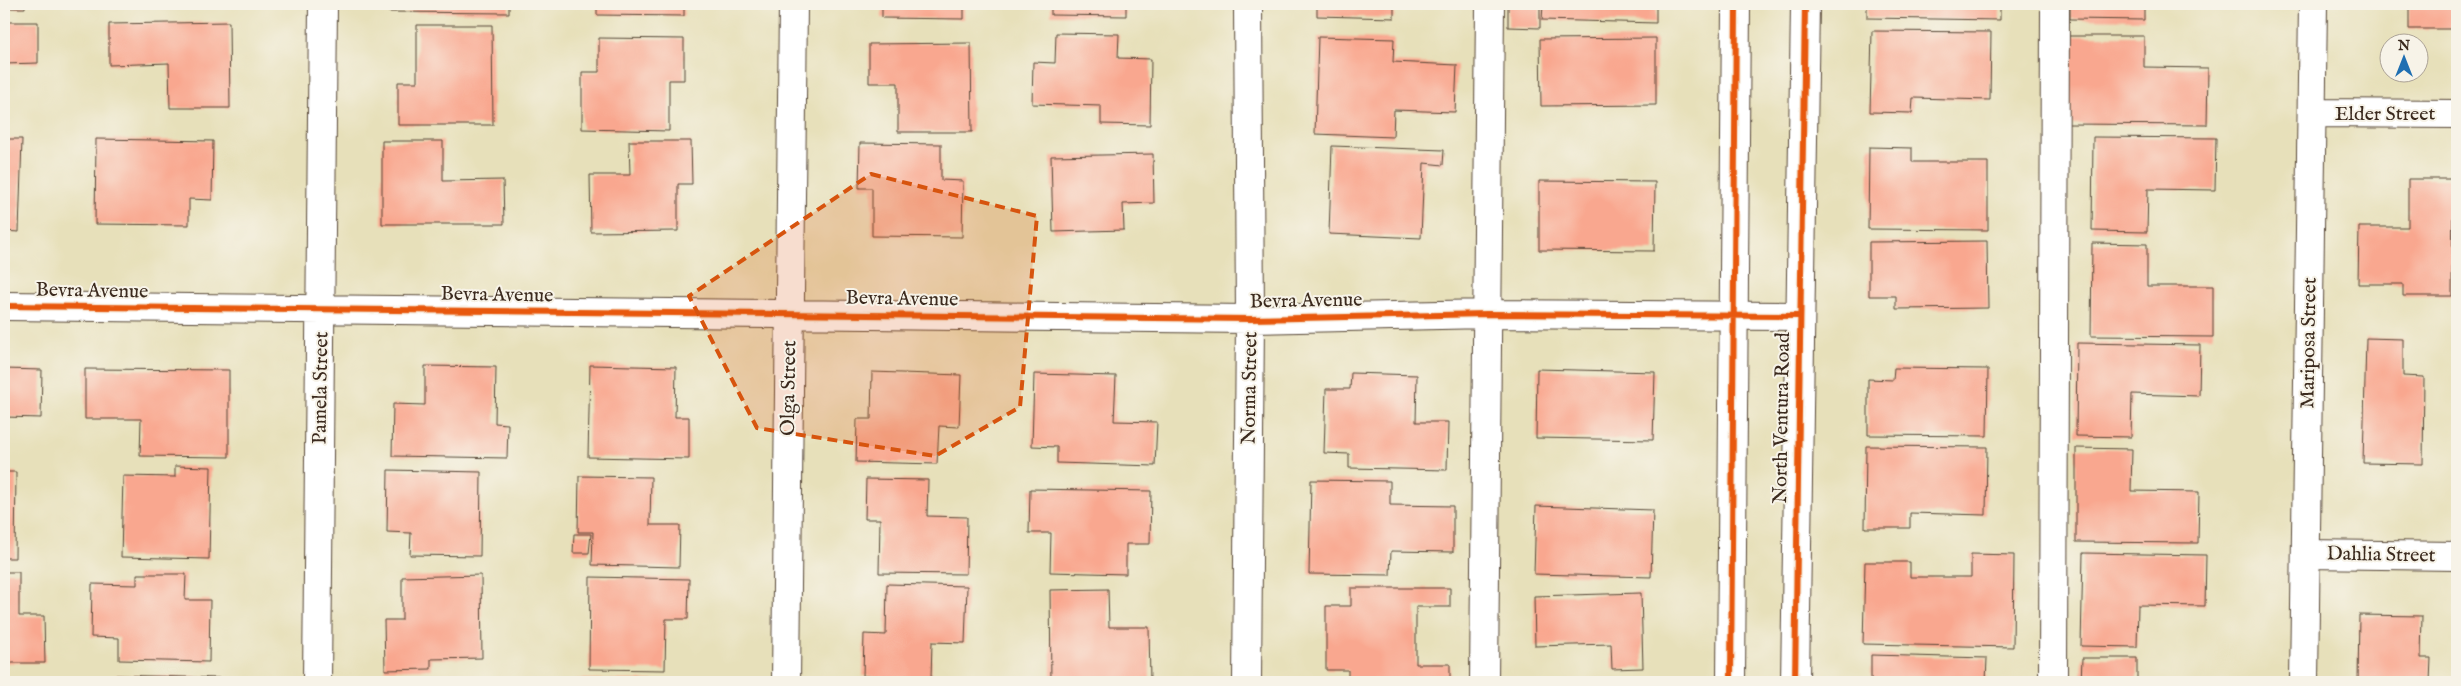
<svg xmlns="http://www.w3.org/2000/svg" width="2461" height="686" font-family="'IM FELL English',serif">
	<rect width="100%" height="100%" fill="#f7f3e8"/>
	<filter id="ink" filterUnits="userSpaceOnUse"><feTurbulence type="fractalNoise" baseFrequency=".02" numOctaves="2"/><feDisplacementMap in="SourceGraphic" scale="10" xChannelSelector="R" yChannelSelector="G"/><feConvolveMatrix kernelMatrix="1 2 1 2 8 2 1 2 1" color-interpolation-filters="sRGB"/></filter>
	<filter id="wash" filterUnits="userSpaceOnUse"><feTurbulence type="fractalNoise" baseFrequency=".0096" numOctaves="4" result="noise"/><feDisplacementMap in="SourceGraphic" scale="20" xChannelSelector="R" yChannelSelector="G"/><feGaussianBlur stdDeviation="1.12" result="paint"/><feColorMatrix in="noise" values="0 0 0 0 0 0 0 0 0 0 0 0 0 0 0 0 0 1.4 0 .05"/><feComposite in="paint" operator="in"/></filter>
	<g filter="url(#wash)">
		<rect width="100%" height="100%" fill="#e7e0ba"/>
		<g id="blocks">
			<path fill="#f9a78f" d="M4,4H25V8H4Z
				M388,4H509V13L388,12Z
				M597,4H684V16L597,15Z
				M882,4H964V19L882,18Z
				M1051,4H1126V16L1051,15Z
				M1317,4H1394V18L1317,16Z
				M1508,4H1540V28L1508,27Z
				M1543,4H1656V23L1542,20Z
				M1867,4H2000V20L1867,18Z
				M2070,4H2144V20L2070,19Z
				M2409,4H2454L2453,29H2409Z
				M4,22H38V63L4,64Z
				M229,22L230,108H170L169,63L109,65V24Z
				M417,25H492L493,125H398V82H417Z
				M1872,31L1991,32L1990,100L1913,98L1912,113L1870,112Z
				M1056,33L1119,34L1118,58L1151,59L1150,125L1101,124V106L1032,104L1033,62L1055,63Z
				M2068,36H2144V67L2208,68L2207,125L2068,124Z
				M1318,37L1394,39L1393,62L1457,65L1455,112L1394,110L1393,137L1315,134Z
				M599,38L684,39V80H669V131L582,129V72H599Z
				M1656,38V105L1541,106L1540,39Z
				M971,43L972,132H898V83H869V44Z
				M2093,137L2216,138L2215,190L2148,189L2147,232L2092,231Z
				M4,139H22L19,232L4,231Z
				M96,139L213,141L212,200L189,199V225L95,224Z
				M382,141H443V181L503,180L504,224H382Z
				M629,141H691L692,184H678V231L591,232L590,175H630Z
				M860,143L941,144V180L963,181L962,237L872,236V188H859Z
				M1332,146L1444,150L1443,165L1424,163L1421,238L1329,234Z
				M1869,147L1912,148V162H1988V230L1868,229Z
				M1153,154L1154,203L1123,204L1124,230L1053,232L1051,156Z
				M2408,179H2453L2452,296H2403V284H2358L2359,227H2408Z
				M1539,181L1655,182L1654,251L1539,250Z
				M1987,241L1988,308L1896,309V296H1869V242Z
				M2092,243L2147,244V286H2213V337L2091,336Z
				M2366,338L2403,339V376L2424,377L2423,464L2363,463Z
				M2077,343L2200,345L2199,396L2132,394L2131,437L2076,436Z
				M590,365L676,367L675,417H689V459L588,457Z
				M425,366L496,367L495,423L508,424L507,458L392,456L393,404L425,405Z
				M1894,368L1988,369L1987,436L1868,435V379L1893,380Z
				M4,369L42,370L41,418L4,417Z
				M85,369L229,370V457L140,456L141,419H85Z
				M1537,369L1655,372L1653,440L1536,438Z
				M872,372L961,375L959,427L939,426L937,464L856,462L857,419H871Z
				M1351,373L1417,375L1416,422H1448L1447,470L1349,468V454L1324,453L1326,389H1350Z
				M1034,374L1116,376L1114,421L1157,422L1155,466L1057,463V447L1032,446Z
				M1866,446L1987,447L1986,515L1910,513V528H1865Z
				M2076,448L2132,449L2131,491L2199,492L2198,543L2076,542Z
				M175,466L211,467L209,559L121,557L123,476L175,477Z
				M388,470L481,472L480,556L410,555L411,533L387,532Z
				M4,472H16L15,558H4Z
				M579,476L651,477L650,525H680L679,567L592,565L593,532H578Z
				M866,479L928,480L927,516L967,517L966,574L879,573L880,519H865Z
				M1311,480L1390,481V505L1453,506V552L1391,551L1390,575L1309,574Z
				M1030,489L1151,491L1150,544H1126V574L1050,572L1051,533H1029Z
				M1536,506L1653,510L1651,577L1534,574Z
				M574,534H591L589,553H573Z
				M2083,553L2206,555L2205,606L2138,605L2137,647L2081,646Z
				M1971,554L2014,555L2013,647L1863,644L1865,562H1910V577H1971Z
				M4,572H19V616H44L45,663H4Z
				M137,574H186L185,600H210L209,662L119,660V638L91,637L92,584L137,585Z
				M481,575L482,658L431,659V669L385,670L384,620H402V577Z
				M590,577L689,579L688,619H666L665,670L589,669Z
				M887,584L967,586L965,643L932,642L931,679L863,676L864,634L886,635Z
				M1351,588H1450V607H1416V664H1450V682H1348V670H1326V606H1351Z
				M1108,589L1109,627H1149L1150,682H1051L1050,590Z
				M1641,593L1643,668L1612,669L1611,644L1535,646L1534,596Z
				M2359,615L2422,616L2421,658H2431L2430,682H2358Z
				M1871,655L1987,658L1986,682H1871Z
				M2082,658H2137V682H2081Z
				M116,675L219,678V682H116Z
				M392,679L463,681V682H392Z
				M576,679L666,681V682H576Z"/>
		</g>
	</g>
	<g filter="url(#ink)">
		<use href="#blocks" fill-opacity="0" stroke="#554535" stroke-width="1"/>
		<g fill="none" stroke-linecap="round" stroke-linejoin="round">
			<g stroke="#554535" stroke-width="30">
				<path id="minor" d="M2312,113L2457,114
					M4,306L1250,319L1487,314L1799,316
					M2306,554L2457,556
					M317,682L323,4
					M786,682L793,4
					M1247,682L1250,319L1248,4
					M1484,682L1490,4
					M2053,682L2055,4
					M2304,682L2313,4"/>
			</g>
			<g stroke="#554535" stroke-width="30">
				<path id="major" d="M1731,682L1736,4
					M1795,682L1805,4"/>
			</g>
			<use href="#minor" stroke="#fff" stroke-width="28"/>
			<use href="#major" stroke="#fff" stroke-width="28"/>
			<g stroke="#f7f3e8" stroke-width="9">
				<path id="cycleway" d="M4,306L1250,319L1487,314L1799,316
					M1731,682L1736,4
					M1795,682L1805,4"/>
			</g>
			<use href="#cycleway" stroke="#e8590c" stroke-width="6"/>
		</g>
	</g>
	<path fill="#d7540e" fill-opacity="0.2" stroke="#d7540e" stroke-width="4" stroke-dasharray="10 6" stroke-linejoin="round" d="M871,174L1037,216L1020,407L935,456L757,428L689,296Z"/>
	<g text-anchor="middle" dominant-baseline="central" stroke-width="4" stroke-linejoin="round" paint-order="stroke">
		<g font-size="20" fill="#3b2a1e" stroke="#f7f3e8">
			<text x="2385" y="114">Elder Street</text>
			<text transform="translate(92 291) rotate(1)">Bevra Avenue</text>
			<text transform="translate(497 295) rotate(1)">Bevra Avenue</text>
			<text transform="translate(902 299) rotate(1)">Bevra Avenue</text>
			<text transform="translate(1306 301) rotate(-1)">Bevra Avenue</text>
			<text transform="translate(2309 343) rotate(-89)">Mariposa Street</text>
			<text transform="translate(321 388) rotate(-89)">Pamela Street</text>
			<text transform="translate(789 388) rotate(-89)">Olga Street</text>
			<text transform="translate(1250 388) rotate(-89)">Norma Street</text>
			<text transform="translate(1782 418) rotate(-89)">North Ventura Road</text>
			<text transform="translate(2381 555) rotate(1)">Dahlia Street</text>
		</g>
	</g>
	<rect width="2461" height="686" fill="none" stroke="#f7f3e8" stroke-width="20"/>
	<g transform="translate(2404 58)"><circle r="24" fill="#f7f3e8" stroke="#aca397"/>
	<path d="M0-4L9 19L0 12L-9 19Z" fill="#1f6fb2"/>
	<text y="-8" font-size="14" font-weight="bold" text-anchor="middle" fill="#3b2a1e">N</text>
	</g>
</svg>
